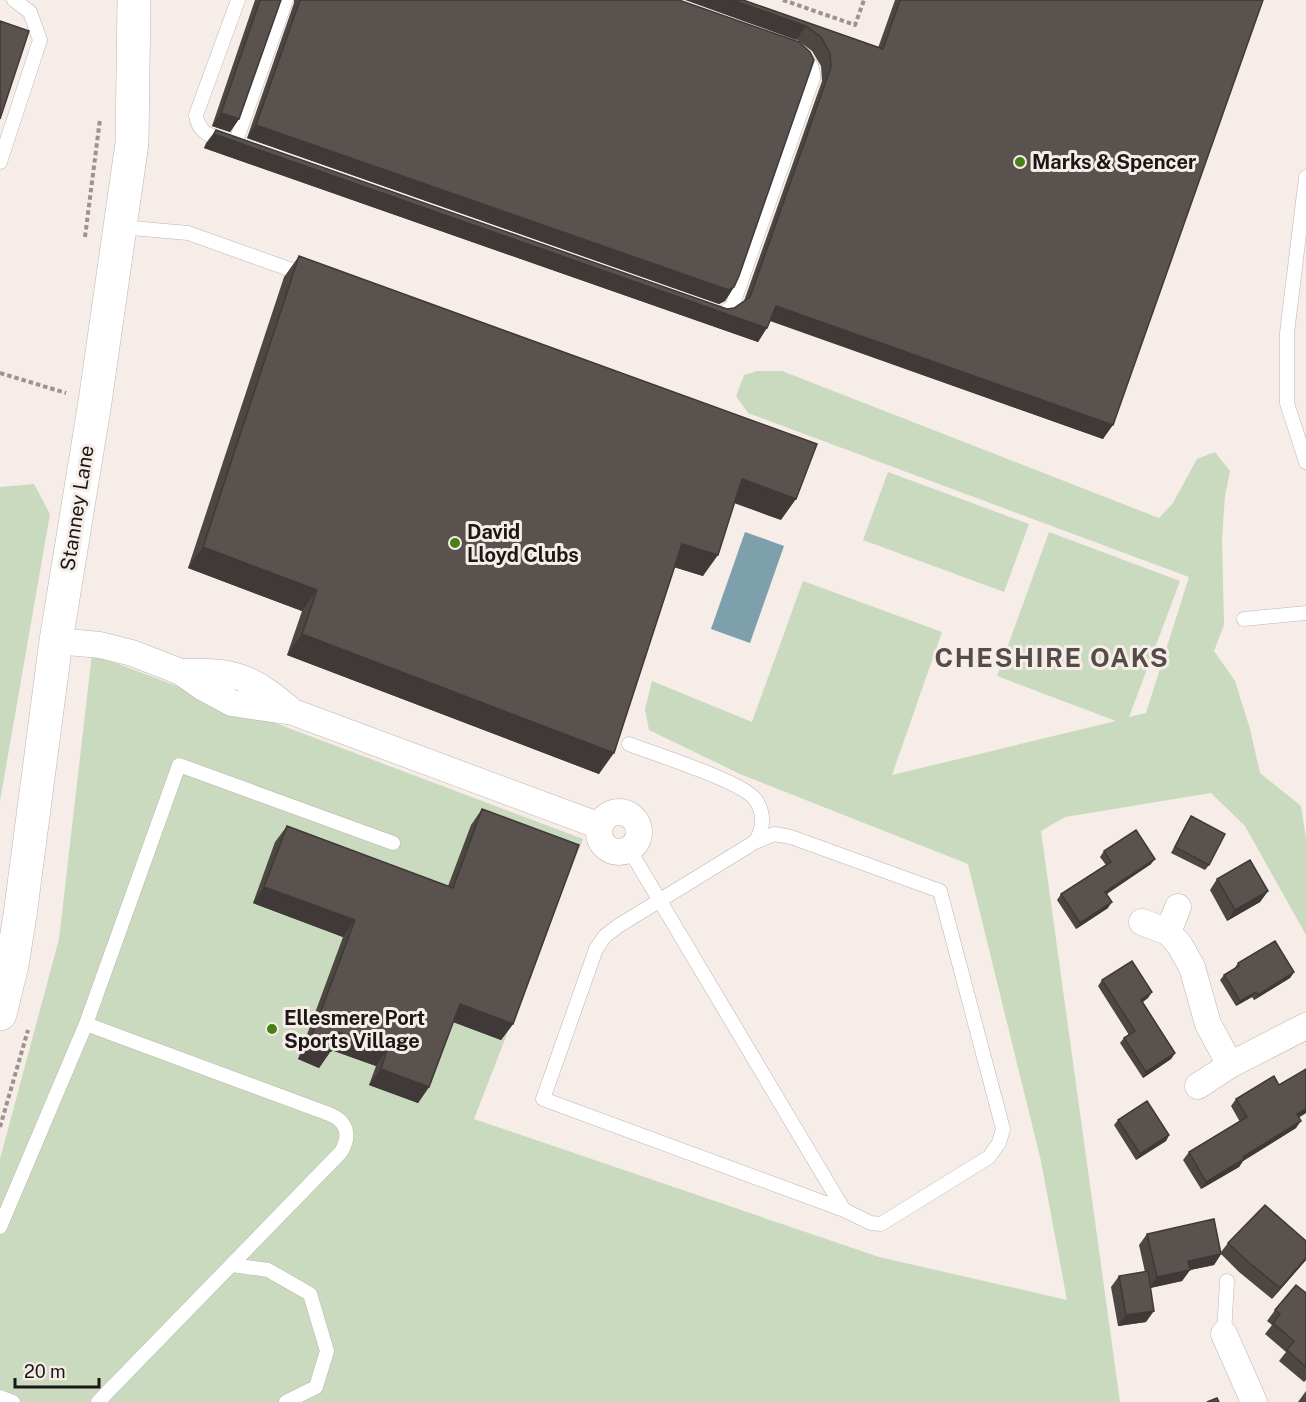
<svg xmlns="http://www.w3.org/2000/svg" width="1306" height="1402" font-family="'Public Sans',sans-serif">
	<rect width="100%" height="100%" fill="#f6ece8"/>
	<path fill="#c9dabf" d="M757,371H782L1159,518L1173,503L1197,459L1215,452L1230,471L1225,496L1222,539L1224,625L1214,651L1235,681L1250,729L1260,773L1301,806L1306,839V935L1245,826L1211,793L1065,817L1041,831L1120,1402H0V1159L59,939L92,654L583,839L474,1119L879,1257L1067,1300L1041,1161L968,864L740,774L649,730L645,709L652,681L752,722L803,581L942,632L892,775L1116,721L997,676L1049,532L1180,581L1129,717L1146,713L1189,577L748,413L736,396L744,375Z
		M888,472L1029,524L1004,592L863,540Z
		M34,484L50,514L0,801V487Z"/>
	<path fill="#7ea0ad" d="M745,532L784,546L750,643L711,629Z"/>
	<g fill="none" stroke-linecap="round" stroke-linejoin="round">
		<g stroke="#beb4b1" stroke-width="15">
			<path id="lane" d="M226,141C211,136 198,133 196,115L238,0
				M235,144L286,0
				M0,162L40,40L30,12L14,0
				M1306,177L1287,333V403L1306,462
				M120,227L188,233L306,275
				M714,313C722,314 726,312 732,307L813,78C814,67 809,60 800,53
				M1244,619L1306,613
				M629,744C654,754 741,781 755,799C765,813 764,829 755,842L618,926L605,936L596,949L543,1099L844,1210L871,1223L881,1224L989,1157L999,1143L1003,1129L940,891L791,837L774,834L755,842
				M629,849L844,1210
				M86,1024L329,1114C347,1121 351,1135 341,1152L98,1402
				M0,1227L86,1024L179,765L393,843
				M232,1265L268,1270L310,1294L327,1351L316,1387L286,1402
				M1224,1334L1227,1281
				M0,1397L13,1402"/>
		</g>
		<g stroke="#beb4b1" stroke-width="27">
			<path id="street" d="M56,641L100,645L132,653L181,672L202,687L232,703L293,712L600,826
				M181,672C236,670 252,677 293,712
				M599 832a20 20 0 1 1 40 0a20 20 0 1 1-40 0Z
				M1142,922L1168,932L1179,944L1192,967L1208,1024L1230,1065
				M1168,932L1178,907
				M1198,1086L1230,1065L1306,1026
				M1224,1334L1254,1402"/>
		</g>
		<g stroke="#beb4b1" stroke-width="34">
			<path id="secondary" d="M0,1014L12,965L20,915L56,641L95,402L132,143L134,0"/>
		</g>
		<path stroke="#9a9390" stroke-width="4" stroke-dasharray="4.5 3" stroke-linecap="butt" d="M783,0L855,25L864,0
			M85,237L100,119
			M0,373L66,393
			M0,1127L28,1030"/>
		<use href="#lane" stroke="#fff" stroke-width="14"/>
		<use href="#street" stroke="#fff" stroke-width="26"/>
		<use href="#secondary" stroke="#fff" stroke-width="33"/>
	</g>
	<path fill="#4d4743" d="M255,0H281L239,119L230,132L212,126Z
		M294,0H679L734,287L725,301L719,304L247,138L294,3Z
		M743,0L878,48L895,0H1263L1103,439L770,321L758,342L204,148L206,143L216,130L727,309L734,308L744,301L822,81L821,66L812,51Z
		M299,256L781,520L734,503L703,576L674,567L599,774L287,655L302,611L188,568L284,277Z
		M482,809L513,1024L501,1040L453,1022L429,1087L418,1103L369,1085L376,1066L331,1050L319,1068L298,1059L343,937L253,903L275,842L287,826L448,886L471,825Z
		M1191,816L1209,865L1205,870L1171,853L1187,822Z
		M1104,851L1151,864L1107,894L1108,908L1076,929L1057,900L1061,894L1106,865L1100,857Z
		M1217,879L1268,891L1260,902L1227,921L1210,890Z
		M1238,963L1294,972L1290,978L1254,1000L1252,997L1236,1006L1220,980L1224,975L1234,969Z
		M1102,980L1148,998L1143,1002L1175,1053L1171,1059L1143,1078L1120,1043L1124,1038L1129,1035L1098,986Z
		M1306,1069V1113L1299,1117L1296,1128L1243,1161L1239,1167L1201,1189L1183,1160L1189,1152L1240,1122L1231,1106L1236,1099L1279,1085Z
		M1118,1120L1169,1135L1166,1141L1136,1160L1114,1125Z
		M1147,1234L1221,1252L1228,1243L1306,1241V1260L1272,1299L1239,1272L1221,1254L1214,1265L1190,1270L1182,1281L1151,1288L1146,1322L1118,1326L1111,1287L1119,1276L1145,1272L1139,1245Z
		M1306,1293V1380L1304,1382L1279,1361L1286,1352L1265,1334L1272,1325L1267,1321L1275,1310Z
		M1306,1391V1402H1298Z"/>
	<path fill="#3f3937" d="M685,0H733L806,26L796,40Z
		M221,113L239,119L230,132L212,126Z
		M256,125L734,287L725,301L719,304L247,138Z
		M214,134L767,328L758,342L204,148Z
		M776,306L1113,425L1103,439L766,319Z
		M742,479L796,499L781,520L727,500Z
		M682,544L718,555L703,576L667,565Z
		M203,547L317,590L302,611L188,568Z
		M302,634L614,753L599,774L287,655Z
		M1155,859L1151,864L1101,897L1105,892Z
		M264,887L355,920L343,937L253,903Z
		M1268,891L1260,902L1227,921L1235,910Z
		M1112,902L1108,908L1076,929L1080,923Z
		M1294,972L1290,978L1254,1000L1258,995Z
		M1152,992L1148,998L1137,1005L1141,1000Z
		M1256,992L1252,997L1236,1006L1240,1001Z
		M460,1004L513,1024L501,1040L448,1020Z
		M338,1032L387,1050L376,1066L326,1048Z
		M309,1043L331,1051L319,1068L298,1059Z
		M1175,1053L1171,1059L1143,1078L1146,1072Z
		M381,1069L429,1087L418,1103L369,1085Z
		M1306,1109V1113L1292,1122L1297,1114Z
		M1301,1121L1296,1128L1243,1161L1239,1167L1201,1189L1206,1182L1243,1157Z
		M1169,1135L1166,1141L1136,1160L1140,1154Z
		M1221,1254L1214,1265L1190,1270L1182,1281L1149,1288L1157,1277L1188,1261Z
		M1306,1258V1260L1272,1299L1280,1288Z
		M1154,1311L1146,1322L1118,1326L1126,1315Z"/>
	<path fill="#5a524e" stroke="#3f3937" stroke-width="1.5" d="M260,0H281L239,119L221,113Z
		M300,0H679L799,42L810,52L814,60L739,276L734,287L729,290L256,125Z
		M733,0H743L883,49L900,0H1263L1113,425L776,306L767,328L214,134L216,130L727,309L734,308L750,297L831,67L830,53L821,37L806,26Z
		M0,21L29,31L0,119Z
		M299,256L817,444L796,499L742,479L718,555L682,544L614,753L302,634L317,590L203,547Z
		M482,809L579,845L513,1024L460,1004L429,1087L381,1069L387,1050L338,1032L331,1051L309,1043L355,920L264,887L287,826L453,888Z
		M1191,816L1225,834L1209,865L1175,847Z
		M1136,830L1155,859L1105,892L1112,902L1080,923L1061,894L1111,862L1104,851Z
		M1250,860L1268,891L1235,910L1217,879Z
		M1275,941L1294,972L1258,995L1256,992L1240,1001L1224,975L1239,966L1238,963Z
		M1132,961L1152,992L1141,1000L1175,1053L1146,1072L1124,1038L1135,1031L1102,980Z
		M1306,1069V1109L1297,1114L1301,1121L1243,1157L1244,1159L1206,1182L1189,1152L1247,1117L1236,1099L1274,1076L1279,1085Z
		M1147,1101L1169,1135L1140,1154L1118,1120Z
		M1265,1205L1306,1241V1258L1280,1288L1247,1261L1228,1243Z
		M1214,1219L1221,1254L1188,1261L1190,1270L1157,1277L1147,1234Z
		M1148,1271L1154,1311L1126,1315L1119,1276Z
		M1296,1285L1306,1293V1367L1287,1350L1294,1341L1273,1323L1280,1314L1275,1310Z
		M1217,1398L1219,1402H1207Z"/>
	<g fill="#487f17" stroke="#f6ece8" stroke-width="2">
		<circle cx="1020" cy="162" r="6"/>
		<circle cx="455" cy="543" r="6"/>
		<circle cx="272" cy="1029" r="6"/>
	</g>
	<g text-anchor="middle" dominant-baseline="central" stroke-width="6" stroke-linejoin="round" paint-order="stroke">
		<g font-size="20" font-weight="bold" fill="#1b1716" stroke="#f6ece8" text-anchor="start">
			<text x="1032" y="162">Marks &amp; Spencer</text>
			<text x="467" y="532">David<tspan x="467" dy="23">Lloyd Clubs</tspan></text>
			<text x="284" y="1018">Ellesmere Port<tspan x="284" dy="23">Sports Village</tspan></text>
		</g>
		<g font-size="20" fill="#1b1716" stroke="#f6ece8">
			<text transform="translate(77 508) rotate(-81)">Stanney Lane</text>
		</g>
		<g font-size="26" font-weight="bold" letter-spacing="1.5" fill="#544c49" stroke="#f6ece8">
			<text x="1052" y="657">CHESHIRE OAKS</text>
		</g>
	</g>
	<path d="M15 1378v9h84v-9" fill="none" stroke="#1b1716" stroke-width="3"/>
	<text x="24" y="1378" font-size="18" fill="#1b1716" stroke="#f6ece8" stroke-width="4.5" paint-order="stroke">20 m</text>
</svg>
